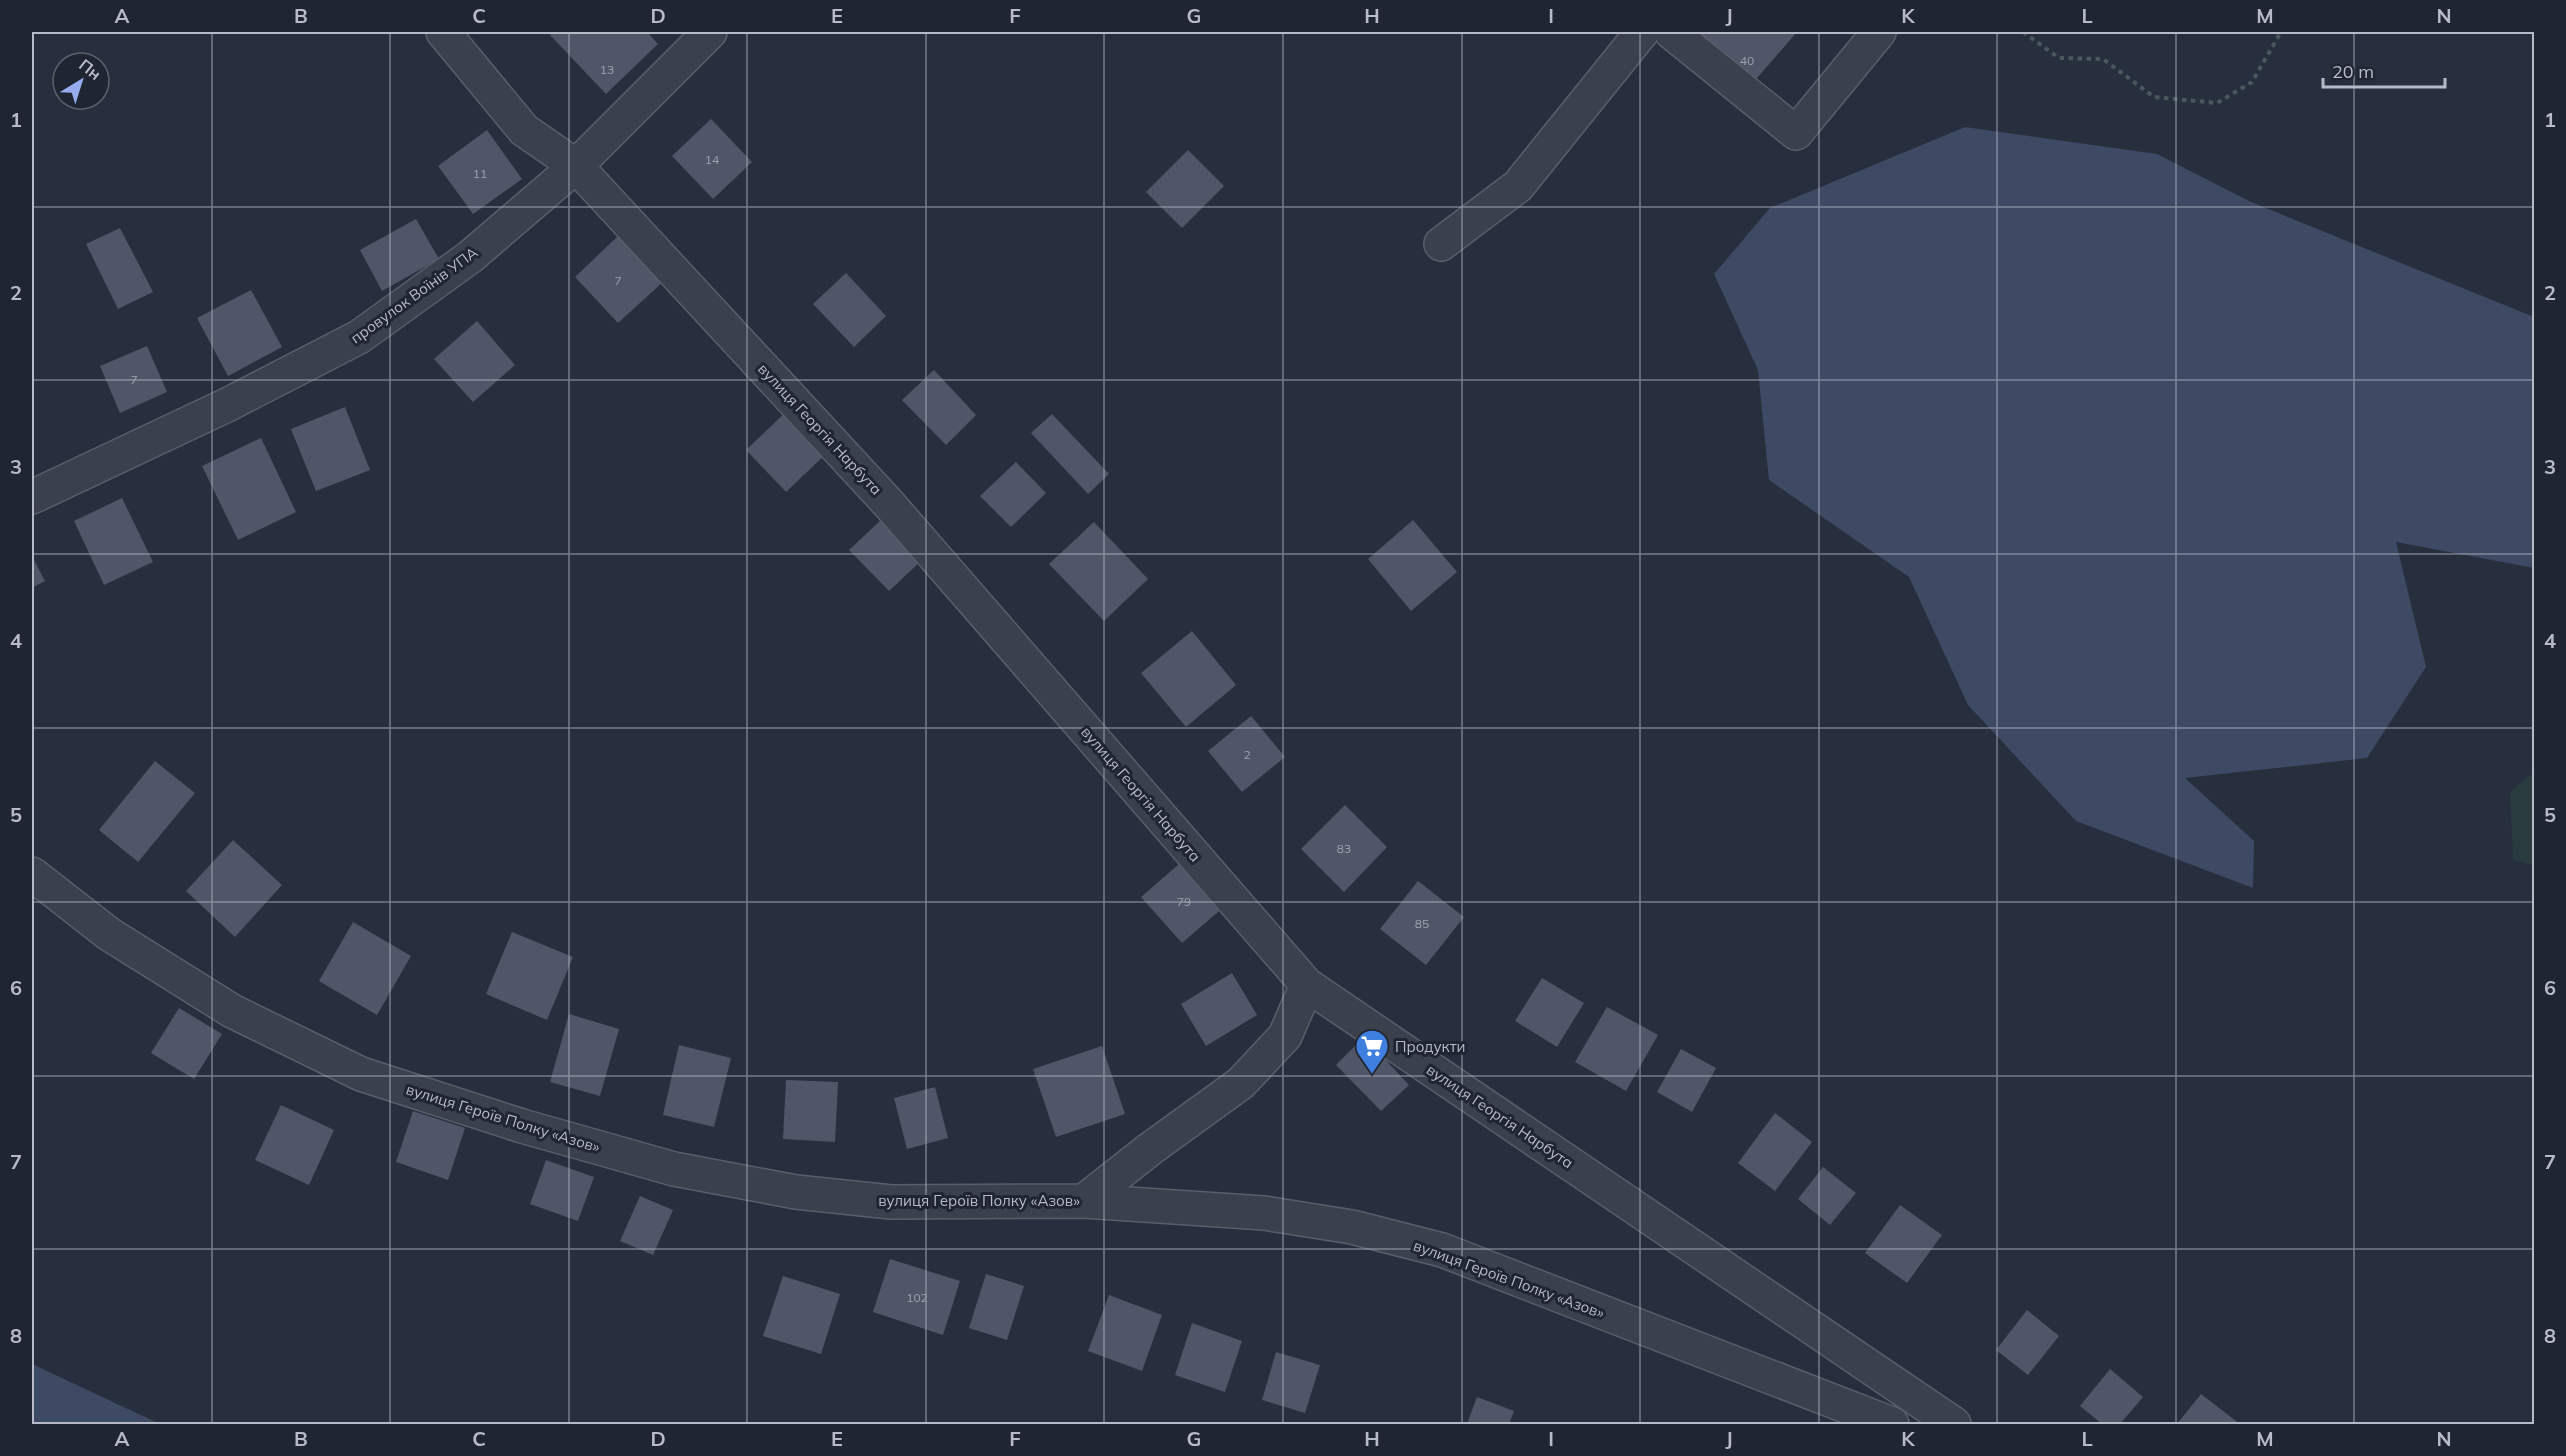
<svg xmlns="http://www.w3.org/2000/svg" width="2566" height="1456" font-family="Mulish,sans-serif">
	<rect width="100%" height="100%" fill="#272e3d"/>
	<path fill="#2a3b3f" d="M2534,772V865L2513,860L2510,792Z"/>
	<path fill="#3e4a64" d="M1965,127L2157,154L2251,202L2534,317V568L2396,542L2426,667L2367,758L2185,778L2254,841L2253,888L2076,821L1968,705L1909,577L1769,480L1758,370L1714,274L1770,208Z
		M32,1364L160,1424H32Z"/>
	<path fill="#505668" d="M554,32H647L658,44L606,94L550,35Z
		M1694,32H1797L1751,85Z
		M711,119L752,162L713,199L672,156Z
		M487,130L522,179L473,214L438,166Z
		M1188,150L1224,186L1182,228L1146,192Z
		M416,219L439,259L382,291L360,250Z
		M120,228L153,292L118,309L86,244Z
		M618,236L662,283L618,323L575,277Z
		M846,273L886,316L854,347L813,304Z
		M251,290L282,347L228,376L197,318Z
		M477,321L515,365L473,402L434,359Z
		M147,346L167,392L120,413L100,366Z
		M934,370L976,415L946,445L902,400Z
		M345,407L370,470L316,491L291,429Z
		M789,409L829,451L786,492L746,450Z
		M1052,414L1109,474L1088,494L1031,433Z
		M261,438L296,512L238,540L202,466Z
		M1016,462L1046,493L1011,527L980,496Z
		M122,498L153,562L104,585L74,521Z
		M882,519L922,560L889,591L849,550Z
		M1413,520L1457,572L1411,611L1368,559Z
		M1094,522L1148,579L1104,621L1049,564Z
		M32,556L45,581L32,588Z
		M1192,631L1236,685L1186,727L1141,673Z
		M1251,716L1285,757L1242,792L1208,751Z
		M155,761L195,793L138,862L99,830Z
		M1345,805L1387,847L1344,892L1301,849Z
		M233,840L282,885L235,937L186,891Z
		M1186,858L1226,905L1182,943L1141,897Z
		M1418,881L1464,917L1426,965L1380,929Z
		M353,922L411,956L377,1015L319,981Z
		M512,932L573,957L547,1020L486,994Z
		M1232,973L1257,1015L1206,1046L1181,1004Z
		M1542,978L1584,1003L1557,1047L1515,1021Z
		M1607,1007L1658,1035L1626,1091L1575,1062Z
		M179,1008L222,1034L194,1079L151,1053Z
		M569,1014L619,1029L600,1096L550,1082Z
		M1364,1037L1409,1085L1381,1111L1336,1065Z
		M679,1045L731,1058L714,1127L663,1115Z
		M1102,1046L1125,1114L1056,1137L1033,1069Z
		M1681,1049L1716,1068L1692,1112L1657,1092Z
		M786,1080L838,1082L835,1142L783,1139Z
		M935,1087L948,1138L907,1149L894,1098Z
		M281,1105L334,1130L309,1185L255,1160Z
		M413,1111L465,1128L448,1180L396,1162Z
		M1775,1113L1812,1142L1775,1191L1738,1163Z
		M546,1160L594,1177L578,1221L530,1204Z
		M1823,1167L1856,1193L1830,1225L1798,1199Z
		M640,1196L673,1210L653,1255L620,1241Z
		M1900,1205L1942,1235L1907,1283L1865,1253Z
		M890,1259L960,1281L943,1335L873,1312Z
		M986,1274L1024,1286L1007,1340L969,1328Z
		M783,1276L840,1294L821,1354L763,1336Z
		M1109,1295L1162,1315L1142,1371L1088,1351Z
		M2027,1310L2059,1336L2028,1375L1996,1350Z
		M1192,1323L1242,1341L1225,1392L1175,1375Z
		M1276,1352L1320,1365L1305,1413L1262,1400Z
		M2110,1369L2143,1397L2120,1424H2102L2080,1406Z
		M2201,1394L2240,1424H2177Z
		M1477,1397L1514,1411L1509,1424H1467Z"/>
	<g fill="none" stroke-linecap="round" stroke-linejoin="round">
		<g stroke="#595e6b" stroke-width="36">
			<path id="minor" d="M443,32L524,130L576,166L889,504L1307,985L1954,1424
				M1671,32L1796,133L1879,32
				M1441,244L1518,186L1642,32
				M32,497L227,405L359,337L470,257L576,166L710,32
				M32,874L109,934L232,1011L361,1074L522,1126L674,1169L796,1192L891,1202L1084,1201L1264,1213L1352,1227L1442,1250L1892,1424
				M1084,1201L1150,1149L1241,1083L1285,1036L1307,985"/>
		</g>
		<path stroke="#49585d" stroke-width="4" stroke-dasharray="4.5 4.5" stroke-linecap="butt" d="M2023,32L2059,58L2103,59L2154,97L2217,103L2252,82L2281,32"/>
		<use href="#minor" stroke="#3b404d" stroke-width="33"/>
	</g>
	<path fill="none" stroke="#b7bbc8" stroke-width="1.5" stroke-opacity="0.55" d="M212,32V1424M390,32V1424M569,32V1424M747,32V1424M926,32V1424M1104,32V1424M1283,32V1424M1462,32V1424M1640,32V1424M1819,32V1424M1997,32V1424M2176,32V1424M2354,32V1424M32,207H2534M32,380H2534M32,554H2534M32,728H2534M32,902H2534M32,1076H2534M32,1249H2534"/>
	<defs>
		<g id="supermarket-pin" transform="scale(1.725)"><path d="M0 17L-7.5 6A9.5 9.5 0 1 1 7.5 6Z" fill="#3f7fe0" stroke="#202532"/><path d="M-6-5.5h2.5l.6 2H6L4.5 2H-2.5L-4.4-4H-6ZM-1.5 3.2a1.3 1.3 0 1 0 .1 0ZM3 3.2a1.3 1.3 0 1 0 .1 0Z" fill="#fff"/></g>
	</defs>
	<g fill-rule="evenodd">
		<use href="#supermarket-pin" x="1372" y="1046"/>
	</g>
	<g text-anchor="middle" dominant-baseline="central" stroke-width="6" stroke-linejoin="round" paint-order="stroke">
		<g font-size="12" fill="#9da2b0">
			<text x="1747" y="60">40</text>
			<text x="607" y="69">13</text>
			<text x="712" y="159">14</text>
			<text x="480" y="173">11</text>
			<text x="618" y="280">7</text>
			<text x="134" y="379">7</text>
			<text x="1247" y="754">2</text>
			<text x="1344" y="848">83</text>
			<text x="1184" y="901">79</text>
			<text x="1422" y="923">85</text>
			<text x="917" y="1297">102</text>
		</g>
		<g font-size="15" fill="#b7bbc8" stroke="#202532">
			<text transform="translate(414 295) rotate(-36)">провулок Воїнів УПА</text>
			<text transform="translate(820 429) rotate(47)">вулиця Георгія Нарбута</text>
			<text transform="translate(1141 794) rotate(49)">вулиця Георгія Нарбута</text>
			<text transform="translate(1500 1116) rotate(34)">вулиця Георгія Нарбута</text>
			<text transform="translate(503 1118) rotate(17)">вулиця Героїв Полку «Азов»</text>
			<text x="979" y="1200">вулиця Героїв Полку «Азов»</text>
			<text transform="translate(1509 1279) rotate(20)">вулиця Героїв Полку «Азов»</text>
		</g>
		<g font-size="15" fill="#b7bbc8" stroke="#202532" text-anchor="start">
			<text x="1395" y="1046">Продукти</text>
		</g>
	</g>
	<rect width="2566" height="1456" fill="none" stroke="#202532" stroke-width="66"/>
	<g transform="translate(81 81) rotate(38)"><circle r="28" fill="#202532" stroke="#5c616e" stroke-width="1.5"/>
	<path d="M0-4.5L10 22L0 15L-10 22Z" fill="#95adef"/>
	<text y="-9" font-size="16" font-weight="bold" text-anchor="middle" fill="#b7bbc8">Пн</text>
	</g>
	<path d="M2323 78v9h122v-9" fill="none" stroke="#b7bbc8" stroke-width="3"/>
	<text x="2332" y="78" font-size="18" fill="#b7bbc8" stroke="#202532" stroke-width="4.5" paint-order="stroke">20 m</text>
	<rect x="33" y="33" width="2500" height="1390" fill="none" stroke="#b7bbc8" stroke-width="2"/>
	<g font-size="20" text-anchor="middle" font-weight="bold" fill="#b7bbc8">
		<text x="122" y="23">A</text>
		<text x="301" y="23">B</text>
		<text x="479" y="23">C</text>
		<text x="658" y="23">D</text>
		<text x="837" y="23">E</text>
		<text x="1015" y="23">F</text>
		<text x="1194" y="23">G</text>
		<text x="1372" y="23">H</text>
		<text x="1551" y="23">I</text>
		<text x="1729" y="23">J</text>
		<text x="1908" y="23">K</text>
		<text x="2087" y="23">L</text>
		<text x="2265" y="23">M</text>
		<text x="2444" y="23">N</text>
		<text x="16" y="127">1</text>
		<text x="2550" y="127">1</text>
		<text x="16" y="300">2</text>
		<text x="2550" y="300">2</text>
		<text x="16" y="474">3</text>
		<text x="2550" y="474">3</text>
		<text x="16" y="648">4</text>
		<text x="2550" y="648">4</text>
		<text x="16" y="822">5</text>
		<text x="2550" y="822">5</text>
		<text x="16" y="995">6</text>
		<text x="2550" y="995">6</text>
		<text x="16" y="1169">7</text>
		<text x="2550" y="1169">7</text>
		<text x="16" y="1343">8</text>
		<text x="2550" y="1343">8</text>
		<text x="122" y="1446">A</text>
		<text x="301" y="1446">B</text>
		<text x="479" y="1446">C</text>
		<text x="658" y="1446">D</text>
		<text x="837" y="1446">E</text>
		<text x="1015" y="1446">F</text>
		<text x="1194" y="1446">G</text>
		<text x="1372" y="1446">H</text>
		<text x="1551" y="1446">I</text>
		<text x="1729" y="1446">J</text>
		<text x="1908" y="1446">K</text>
		<text x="2087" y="1446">L</text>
		<text x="2265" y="1446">M</text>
		<text x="2444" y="1446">N</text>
	</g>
</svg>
